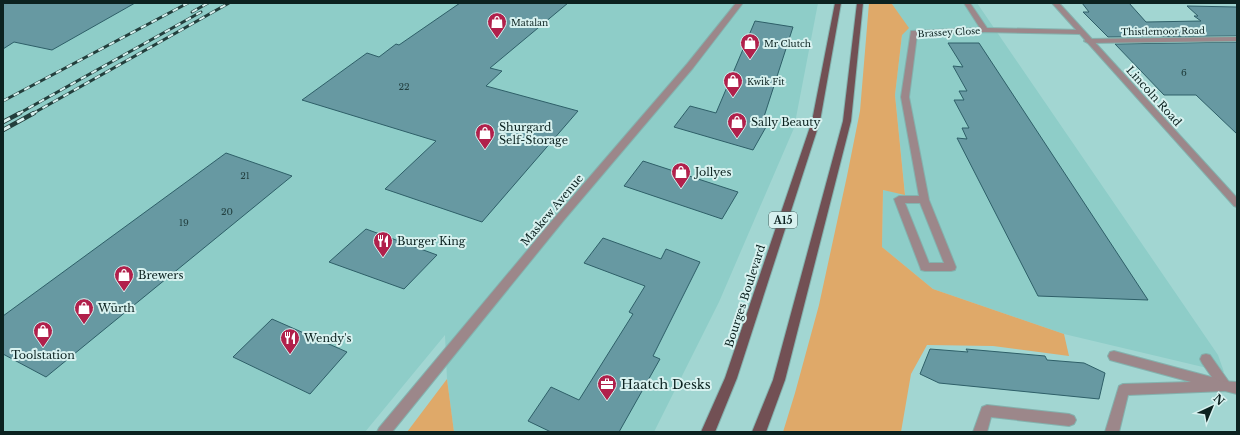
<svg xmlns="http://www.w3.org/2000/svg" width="1240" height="435" font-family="'Libre Baskerville',serif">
	<rect width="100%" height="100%" fill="#a2d6d2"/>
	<path fill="#8ecdc8" d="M3,3H818L794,128L719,302L654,432H454L447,379L445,335L365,432H3Z
		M977,3L1218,355L1224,372L1064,334L933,289L882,247L883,190L905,194L895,95L902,35L892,4Z"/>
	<path fill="#dfa969" d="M869,3H906L892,4L909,28L902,35L895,95L905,195L883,190L882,247L933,289L1064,334L1069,356L993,346L927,345L911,374L901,432H783L795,393L819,305L847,176L860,111Z
		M447,379L454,432H407Z"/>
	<path fill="#6799a2" stroke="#2e5f68" d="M3,3H135L52,50L14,42L3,49Z
		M460,3H568L490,68L502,71L486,86L578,111L482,222L385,189L436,141L302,100L367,53L379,57L396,44L399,45Z
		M1082,3H1129L1146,22L1201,21L1194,16H1198L1187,6L1237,7V36L1108,37L1083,12H1089Z
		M755,21L793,27L761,126L766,127L753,150L674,127L690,106L716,113Z
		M1237,42V134L1196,95H1164L1115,44Z
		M948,43H979L1148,300L1038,296L957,138L967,139L962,128H969L954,100H964L959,91H967L953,66L963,67Z
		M226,153L292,176L46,377L3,354V316Z
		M643,161L738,192L722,219L624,186Z
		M366,229L437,255L404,289L329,262Z
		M603,238L661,259L666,249L700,262L653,356L660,359L619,432H551L528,421L551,387L579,400L633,314L629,312L645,286L584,263Z
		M272,319L347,352L310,394L233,357Z
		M930,349L968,352L966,349L1045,356L1047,360L1084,363L1105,373L1099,399L939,383L920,374Z"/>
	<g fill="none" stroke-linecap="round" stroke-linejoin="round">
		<g stroke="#84b2ae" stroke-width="2">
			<path id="pedestrian" d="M1206,354L1210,355L1229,382L1231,386L1229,390L1225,391L1221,390L1202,363L1200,359L1202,355Z"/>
		</g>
		<g stroke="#84b2ae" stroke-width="2">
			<path id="minor" d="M736,3H743L693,68L564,220L392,432H377L379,428L556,216L687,64Z
				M964,3H970L987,28L1081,30L1085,32L1081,34L985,32L917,35L909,97L929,200L956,267L955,270L951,271H925L921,270L920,267L894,199L899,196H919L901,97L911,31L980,28ZM905,203H920L944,263H929Z
				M1237,37V41L1088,43L1084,41L1088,39Z
				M1114,351L1215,378L1220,381L1237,382V394L1225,391L1128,395L1119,432H1105L1119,386L1123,384L1191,382L1110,360L1108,356L1110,352Z
				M987,405L1069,414L1074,416L1076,420L1074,424L1069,426L991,417L987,432H973L982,407Z"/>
		</g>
		<g stroke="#84b2ae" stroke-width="2">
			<path id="tertiary" d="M1052,3H1059L1237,198V207L1234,206Z"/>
		</g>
		<g stroke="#84b2ae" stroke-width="2">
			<path id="primary" d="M835,3H841L820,121L737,378L715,432H701L725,378L812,121Z
				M857,3H863L851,121L785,380L766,432H752L773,380L843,121Z"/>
		</g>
		<use href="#pedestrian" fill="#9c878a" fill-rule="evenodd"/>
		<use href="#minor" fill="#9c878a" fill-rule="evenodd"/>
		<use href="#tertiary" fill="#9c878a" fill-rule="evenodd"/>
		<use href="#primary" fill="#725054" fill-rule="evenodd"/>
		<g stroke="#233e3c" stroke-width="3">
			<path id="rail-far1" d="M192,12L208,3
				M3,101L188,3
				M18,114L201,12
				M32,114L229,3"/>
		</g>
		<g stroke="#233e3c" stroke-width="4.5">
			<path id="rail" d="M3,122L20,113
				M3,130L34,113"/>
		</g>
		<use href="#rail-far1" stroke="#d7f1ef" stroke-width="2" stroke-dasharray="6" stroke-linecap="butt"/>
		<use href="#rail" stroke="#d7f1ef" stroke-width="3" stroke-dasharray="8" stroke-linecap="butt"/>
	</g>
	<defs>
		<g id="shop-pin" transform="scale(1)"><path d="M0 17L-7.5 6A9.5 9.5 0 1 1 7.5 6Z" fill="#b1204b" stroke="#d7f1ef"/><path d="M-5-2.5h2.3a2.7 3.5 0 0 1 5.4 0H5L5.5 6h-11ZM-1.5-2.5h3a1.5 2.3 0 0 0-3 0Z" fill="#fff"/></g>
		<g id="restaurant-pin" transform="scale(1)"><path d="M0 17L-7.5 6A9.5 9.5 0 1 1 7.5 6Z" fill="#b1204b" stroke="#d7f1ef"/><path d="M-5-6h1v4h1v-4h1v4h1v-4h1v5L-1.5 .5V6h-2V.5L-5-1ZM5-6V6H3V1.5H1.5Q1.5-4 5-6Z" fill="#fff"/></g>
		<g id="office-pin" transform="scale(1)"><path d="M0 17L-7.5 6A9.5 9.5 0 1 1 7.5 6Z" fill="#b1204b" stroke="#d7f1ef"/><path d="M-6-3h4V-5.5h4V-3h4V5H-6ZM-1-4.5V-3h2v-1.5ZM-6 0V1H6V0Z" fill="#fff"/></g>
	</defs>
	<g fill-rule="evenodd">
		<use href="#shop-pin" x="497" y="22"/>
		<use href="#shop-pin" x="750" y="43"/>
		<use href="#shop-pin" x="733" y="81"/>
		<use href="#shop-pin" x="737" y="122"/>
		<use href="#shop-pin" x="485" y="133"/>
		<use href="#shop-pin" x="681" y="172"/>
		<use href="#restaurant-pin" x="383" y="241"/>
		<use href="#shop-pin" x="124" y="275"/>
		<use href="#shop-pin" x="84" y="308"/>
		<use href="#shop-pin" x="43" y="331"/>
		<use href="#restaurant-pin" x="290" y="338"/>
		<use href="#office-pin" x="607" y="384"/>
	</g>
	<g text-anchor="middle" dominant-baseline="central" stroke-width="4" stroke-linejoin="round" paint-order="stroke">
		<g font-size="9" fill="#0c2220" stroke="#d7f1ef" text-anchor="start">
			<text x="511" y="22">Matalan</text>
			<text x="764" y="43">Mr Clutch</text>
			<text x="747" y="81">Kwik Fit</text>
		</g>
		<g font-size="9" fill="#0c2220" stroke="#d7f1ef">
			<text transform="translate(1163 31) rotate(-1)">Thistlemoor Road</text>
			<text transform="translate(949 32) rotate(-3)">Brassey Close</text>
		</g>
		<g font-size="9" fill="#234040">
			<text x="1184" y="72">6</text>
			<text x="404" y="86">22</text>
			<text x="245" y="175">21</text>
			<text x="227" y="211">20</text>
			<text x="184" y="222">19</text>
		</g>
		<rect fill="#d7f1ef" stroke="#49605e" stroke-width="1" x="769" y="212" width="28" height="16" rx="3"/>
		<g font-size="10" font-weight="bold" fill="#0c2220">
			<text x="783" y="220">A15</text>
		</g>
		<g font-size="11" fill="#0c2220" stroke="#d7f1ef">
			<text transform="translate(1154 96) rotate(48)">Lincoln Road</text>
			<text transform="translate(552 210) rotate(-50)">Maskew Avenue</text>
			<text transform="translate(745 296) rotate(-72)">Bourges Boulevard</text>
		</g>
		<g font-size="11" fill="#0c2220" stroke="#d7f1ef" text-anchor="start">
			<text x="751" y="122">Sally Beauty</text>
			<text x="499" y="127">Shurgard<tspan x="499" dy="13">Self-Storage</tspan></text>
			<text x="695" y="172">Jollyes</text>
			<text x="397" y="241">Burger King</text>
			<text x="138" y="275">Brewers</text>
			<text x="98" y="308">Würth</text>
			<text x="304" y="338">Wendy's</text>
			<text x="43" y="355" text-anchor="middle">Toolstation</text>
		</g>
		<g font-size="13" fill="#0c2220" stroke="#d7f1ef" text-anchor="start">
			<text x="621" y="384">Haatch Desks</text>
		</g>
	</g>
	<rect width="1240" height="435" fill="none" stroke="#0c2220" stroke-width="8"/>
	<g transform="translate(1212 407) rotate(44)" stroke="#d7f1ef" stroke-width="3" paint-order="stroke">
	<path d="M0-3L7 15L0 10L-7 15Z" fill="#0c2220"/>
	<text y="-6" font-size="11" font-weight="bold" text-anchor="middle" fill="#0c2220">N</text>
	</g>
</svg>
